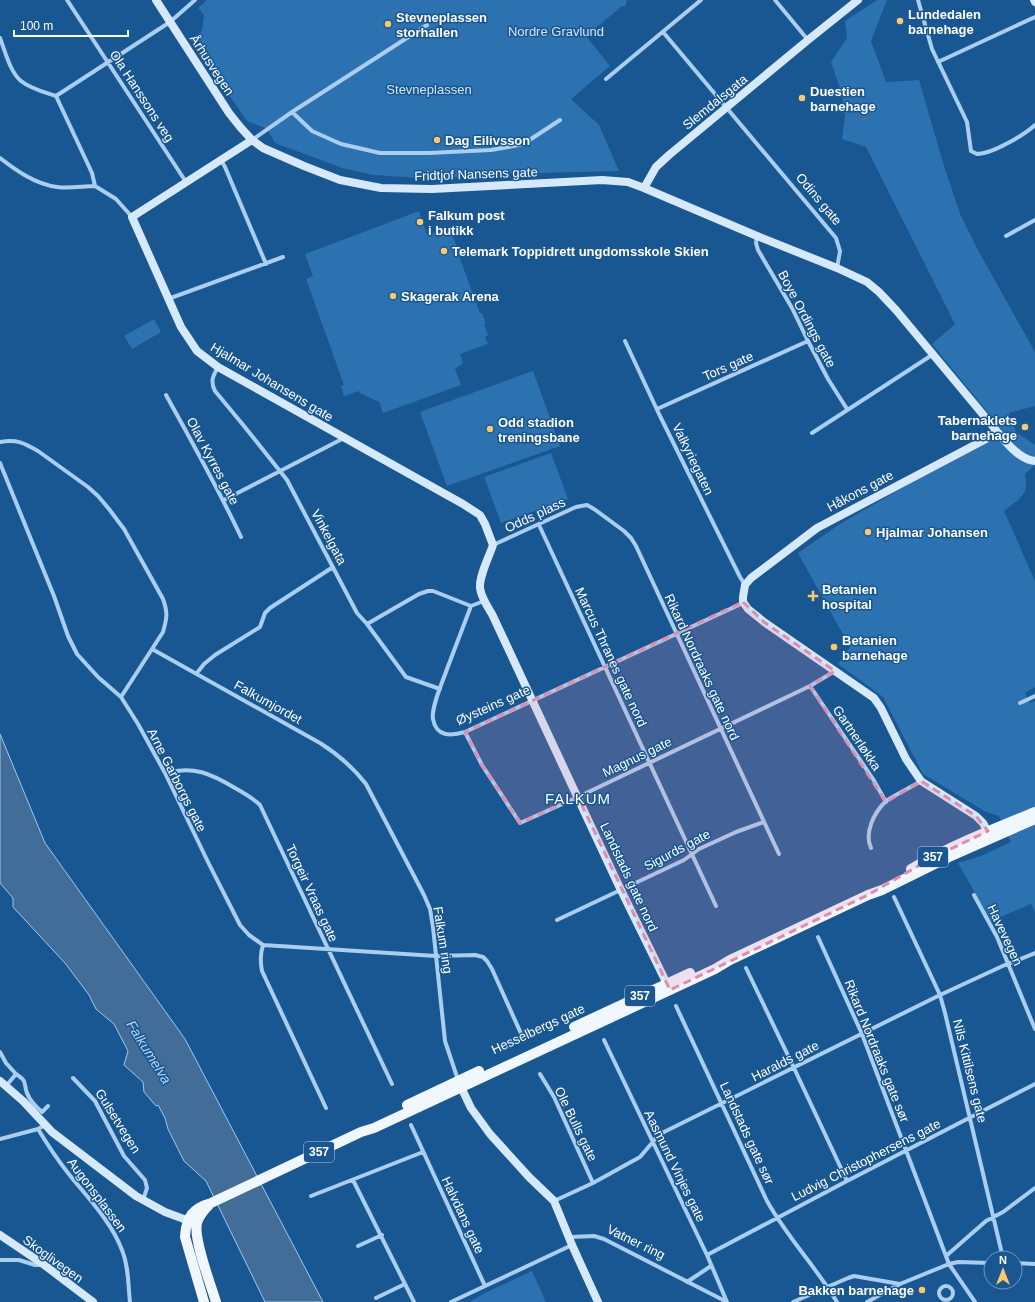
<svg xmlns="http://www.w3.org/2000/svg" width="1035" height="1302" font-family="Arial,sans-serif">
	<rect width="100%" height="100%" fill="#195792"/>
	<path fill="#2c71b0" d="M207,0H627L625,7L622,6L586,36L610,66L571,99L599,125L619,171L497,174L432,179L374,175L342,168L275,143L267,129L247,121L190,39L202,31L204,15L198,8Z
		M877,0H887L871,41L886,82L919,80L944,166L960,214L979,252L1035,352V406L1009,413L1016,432L1035,445V465L1025,474C1029,496 1020,498 1004,511L1035,581V687L1025,693L1030,703L1035,701V913L1031,904L991,921L958,863L981,856L1011,842L999,816L986,812L923,774L883,697L838,664L850,647L798,553L840,524L1002,430L932,344L955,324L866,147L842,139L845,116L842,95L831,62L847,38L845,21Z
		M419,211L427,235L446,228L448,236L452,235L461,256H459L480,313H482L486,323L484,324L488,335L485,337L488,344L460,354L463,363L455,369L461,385L383,413L379,402L360,393L359,391L344,396L341,386L344,385L306,279L313,276L305,254Z
		M154,319L161,332L132,349L124,336Z
		M533,371L560,446L447,486L420,412Z
		M551,453L568,499L501,523L484,477Z
		M532,1271L546,1302H469L487,1292Z"/>
	<path fill="#426d98" stroke="#9bcaf1" d="M0,734L45,843L185,1039L323,1302H265L206,1181L184,1161L168,1129L165,1118L158,1105L156,1106L144,1092L143,1082L124,1065L128,1051L114,1024L96,1009L89,995L65,963L13,907V898L0,883Z"/>
	<g fill="none" stroke-linecap="round" stroke-linejoin="round">
		<path stroke="#a9ceef" stroke-width="4" d="M67,0L186,182
			M775,0L808,40
			M918,0L932,49L967,122L971,151L977,154C992,154 1024,135 1035,125
			M663,32L836,238L840,251L837,268
			M0,38C5,51 10,72 21,81C31,89 44,92 56,96
			M938,62L1035,17
			M606,79L701,0
			M56,96L170,22L195,0
			M56,96L92,173L95,186L116,199L132,217
			M292,112L312,131L341,144L380,153H429L491,150L519,145L528,141L560,120
			M252,140L292,112L427,25
			M0,158C17,171 35,184 57,187C69,189 83,186 95,186
			M221,160L225,167L266,264
			M757,236L756,243L758,250L792,308L808,341L828,379L847,409
			M1006,236L1035,220
			M168,299L283,257
			M625,341L659,414L740,577L745,585
			M218,367C213,376 210,381 215,391L244,426L287,480L357,613L367,624L419,594L428,591H433L471,606
			M166,395C192,442 218,488 241,537
			M657,409L808,341
			M812,433L932,355
			M0,442C17,439 24,443 38,451L88,487L98,496L109,509L124,529L163,599C168,613 167,618 163,632L121,697
			M0,463L54,596L68,636L77,654L98,677L121,697L138,724L165,773L209,864L240,925L249,935L263,945C260,954 260,961 262,971L326,1108
			M224,500L344,438
			M539,525L716,906
			M493,545L576,507L587,505L594,509L624,531L631,538L636,546L779,854
			M484,601L471,606C463,627 455,648 447,669C443,681 431,707 433,719C436,737 451,736 465,732L743,603
			M367,624L406,677L440,689
			M152,649L320,743C339,755 352,766 366,784L424,895L430,909L433,927L445,1041L458,1080
			M197,673L204,664L215,655L260,627L265,613L270,608L333,567
			M810,686L873,779L886,802
			M1020,703L1035,696
			M465,732L482,765L520,823L578,797L810,686L835,671
			M165,773C194,766 210,773 235,788C244,793 253,798 260,805L392,1084
			M871,848C864,833 874,813 885,802C892,796 912,787 921,781
			M974,895L997,937L1035,1029
			M894,897L940,995L945,1013L1003,1258
			M557,920L684,860L699,849L736,832L764,822
			M818,937L862,1034L949,1264L975,1302
			M263,945L436,956L475,955L483,957L487,961L492,969L523,1038
			M746,968L794,1068L847,1181
			M676,1006L767,1201C787,1237 816,1267 837,1302
			M604,1040L707,1255L727,1302
			M0,1052L6,1063L16,1074L6,1086
			M16,1074C28,1082 23,1082 27,1093C30,1101 36,1107 42,1112L48,1106
			M540,1074L554,1097L593,1183
			M73,1078L95,1101L124,1156L145,1180L147,1188L143,1200
			M411,1125L485,1286
			M38,1129C47,1144 57,1159 68,1173C87,1197 111,1221 122,1250C129,1267 128,1285 130,1302
			M0,1139L38,1129L45,1125
			M353,1180L414,1302
			M311,1196L423,1152
			M554,1201L593,1183L640,1157L657,1137L664,1132L940,995L1007,964L1016,961L1035,953
			M570,1237L594,1236L604,1239L727,1302
			M358,1246L382,1235
			M707,1255L847,1181L1035,1084
			M946,1256L986,1221L1003,1212L1035,1188
			M0,1260H19L35,1265H42
			M1015,1263L1035,1264
			M687,1282L711,1266
			M939 1293a7 7 0 1 1 14 0a7 7 0 1 1-14 0Z
			M376,1298L405,1284
			M451,1302L572,1245
			M793,1302L848,1278L854,1276L900,1284
			M867,1302L900,1284L949,1264L958,1262L991,1263"/>
		<path stroke="#d6e9fb" stroke-width="8" d="M156,0L229,113L241,128L252,140L263,148L304,166L340,180L381,188L432,189L602,180L628,182L644,188L757,236L837,268L867,282L879,292L896,310L1005,441C1013,450 1023,460 1035,461
			M1034,0L1035,2
			M252,140L132,217L181,327L197,351L218,367L463,504L480,515L485,524L493,545C489,557 479,576 480,588C481,597 487,606 492,614L618,884L669,988
			M644,188L656,167L669,155L808,40L858,0
			M990,836L983,823L976,816L921,781L906,759L881,708L874,698L764,622L748,609L743,602V597L745,585L751,578L817,528L986,439L995,431
			M0,1081L23,1101L52,1132L136,1196L165,1212L192,1222
			M461,1087L471,1108L490,1134L529,1177L554,1201L572,1245L598,1302
			M0,1235L43,1264L93,1302"/>
		<path stroke="#f1f7ff" stroke-width="10" d="M911,869C950,846 993,829 1035,812
			M574,1027L690,973
			M407,1105L479,1071
			M209,1205C204,1210 199,1216 197,1223C193,1239 211,1285 216,1302
			M204,1302L185,1237C186,1217 193,1208 211,1203L361,1132L374,1128L670,990L715,969L730,960L868,895L882,890L949,857L1035,819"/>
	</g>
	<path fill="#e08cad" fill-opacity="0.2" stroke="#e08cad" stroke-width="3" stroke-dasharray="8 5" stroke-linejoin="round" d="M743,602L764,622L835,671L810,686L886,802L921,781L976,816L988,831L932,858L868,895L670,990L578,797L520,823L482,765L465,732Z"/>
	<g fill="#ffc867" stroke="#195792" stroke-width="1.5">
		<circle cx="900" cy="21" r="4"/>
		<circle cx="388" cy="24" r="4"/>
		<circle cx="802" cy="98" r="4"/>
		<circle cx="437" cy="140" r="4"/>
		<circle cx="420" cy="222" r="4"/>
		<circle cx="444" cy="251" r="4"/>
		<circle cx="393" cy="296" r="4"/>
		<circle cx="1025" cy="427" r="4"/>
		<circle cx="490" cy="429" r="4"/>
		<circle cx="868" cy="532" r="4"/>
		<path d="M811 590h4v4h4v4h-4v4h-4v-4h-4v-4h4z"/>
		<circle cx="834" cy="647" r="4"/>
		<circle cx="922" cy="1290" r="4"/>
	</g>
	<g text-anchor="middle" dominant-baseline="central" stroke-width="3" stroke-linejoin="round" paint-order="stroke">
		<g fill="#195792" stroke="#bacdde" stroke-width="1">
			<rect x="918" y="847" width="30" height="20" rx="3"/>
			<rect x="625" y="986" width="30" height="20" rx="3"/>
			<rect x="304" y="1142" width="30" height="20" rx="3"/>
		</g>
		<g font-size="12" font-weight="bold" fill="#fff">
			<text x="933" y="857">357</text>
			<text x="640" y="996">357</text>
			<text x="319" y="1152">357</text>
		</g>
		<g font-size="13" font-weight="bold" fill="#fff" stroke="#195792" text-anchor="start">
			<text x="908" y="14">Lundedalen<tspan x="908" dy="15">barnehage</tspan></text>
			<text x="396" y="17">Stevneplassen<tspan x="396" dy="15">storhallen</tspan></text>
			<text x="810" y="91">Duestien<tspan x="810" dy="15">barnehage</tspan></text>
			<text x="445" y="140">Dag Eilivsson</text>
			<text x="428" y="215">Falkum post<tspan x="428" dy="15">i butikk</tspan></text>
			<text x="452" y="251">Telemark Toppidrett ungdomsskole Skien</text>
			<text x="401" y="296">Skagerak Arena</text>
			<text x="1017" y="420" text-anchor="end">Tabernaklets<tspan x="1017" dy="15">barnehage</tspan></text>
			<text x="498" y="422">Odd stadion<tspan x="498" dy="15">treningsbane</tspan></text>
			<text x="876" y="532">Hjalmar Johansen</text>
			<text x="822" y="589">Betanien<tspan x="822" dy="15">hospital</tspan></text>
			<text x="842" y="640">Betanien<tspan x="842" dy="15">barnehage</tspan></text>
			<text x="914" y="1290" text-anchor="end">Bakken barnehage</text>
		</g>
		<g font-size="13" fill="#cfe6fb" stroke="#195792">
			<text x="556" y="31">Nordre Gravlund</text>
			<text x="429" y="89">Stevneplassen</text>
		</g>
		<g font-size="13" fill="#fff" stroke="#195792">
			<text transform="translate(212 65) rotate(57)">Århusvegen</text>
			<text transform="translate(142 96) rotate(57)">Ola Hanssons veg</text>
			<text transform="translate(715 102) rotate(-39)">Slemdalsgata</text>
			<text transform="translate(476 174) rotate(-2)">Fridtjof Nansens gate</text>
			<text transform="translate(819 199) rotate(50)">Odins gate</text>
			<text transform="translate(807 319) rotate(62)">Boye Ordings gate</text>
			<text transform="translate(728 366) rotate(-24)">Tors gate</text>
			<text transform="translate(272 382) rotate(31)">Hjalmar Johansens gate</text>
			<text transform="translate(693 459) rotate(64)">Valkyriegaten</text>
			<text transform="translate(213 461) rotate(62)">Olav Kyrres gate</text>
			<text transform="translate(860 491) rotate(-28)">Håkons gate</text>
			<text transform="translate(535 515) rotate(-25)">Odds plass</text>
			<text transform="translate(329 537) rotate(62)">Vinkelgata</text>
			<text transform="translate(611 657) rotate(65)">Marcus Thranes gate nord</text>
			<text transform="translate(702 667) rotate(65)">Rikard Nordraaks gate nord</text>
			<text transform="translate(268 702) rotate(29)">Falkumjordet</text>
			<text transform="translate(493 705) rotate(-24)">Øysteins gate</text>
			<text transform="translate(857 738) rotate(56)">Gartnerløkka</text>
			<text transform="translate(637 757) rotate(-26)">Magnus gate</text>
			<text transform="translate(177 780) rotate(63)">Arne Garborgs gate</text>
			<text transform="translate(677 850) rotate(-28)">Sigurds gate</text>
			<text transform="translate(629 877) rotate(65)">Landstads gate nord</text>
			<text transform="translate(312 893) rotate(65)">Torgeir Vraas gate</text>
			<text transform="translate(1005 935) rotate(65)">Havevegen</text>
			<text transform="translate(443 940) rotate(81)">Falkum ring</text>
			<text transform="translate(538 1029) rotate(-25)">Hesselbergs gate</text>
			<text transform="translate(877 1051) rotate(68)">Rikard Nordraaks gate sør</text>
			<text transform="translate(785 1061) rotate(-27)">Haralds gate</text>
			<text transform="translate(970 1071) rotate(76)">Nils Kittilsens gate</text>
			<text transform="translate(118 1121) rotate(58)">Gulsetvegen</text>
			<text transform="translate(576 1124) rotate(64)">Ole Bulls gate</text>
			<text transform="translate(747 1133) rotate(65)">Landstads gate sør</text>
			<text transform="translate(866 1160) rotate(-27)">Ludvig Christophersens gate</text>
			<text transform="translate(675 1166) rotate(64)">Aasmund Vinjes gate</text>
			<text transform="translate(97 1195) rotate(53)">Augonsplassen</text>
			<text transform="translate(463 1215) rotate(65)">Halvdans gate</text>
			<text transform="translate(636 1242) rotate(26)">Vatner ring</text>
			<text transform="translate(53 1259) rotate(36)">Skoglivegen</text>
		</g>
		<g font-size="14" font-style="italic" fill="#b5d7f6" stroke="#195792">
			<text transform="translate(149 1052) rotate(58)">Falkumelva</text>
		</g>
		<g font-size="15" letter-spacing="1" fill="#fff" stroke="#195792">
			<text x="578" y="798">FALKUM</text>
		</g>
	</g>
	<g transform="translate(1003 1270)"><circle r="19" fill="#195792" stroke="#759abe"/>
	<path d="M0-3L7 15L0 10L-7 15Z" fill="#ffc867"/>
	<text y="-6" font-size="11" font-weight="bold" text-anchor="middle" fill="#ffffff">N</text>
	</g>
	<path d="M14 30v6h114v-6" fill="none" stroke="#ffffff" stroke-width="2"/>
	<text x="20" y="30" font-size="12" fill="#ffffff" stroke="#195792" stroke-width="3" paint-order="stroke">100 m</text>
</svg>
